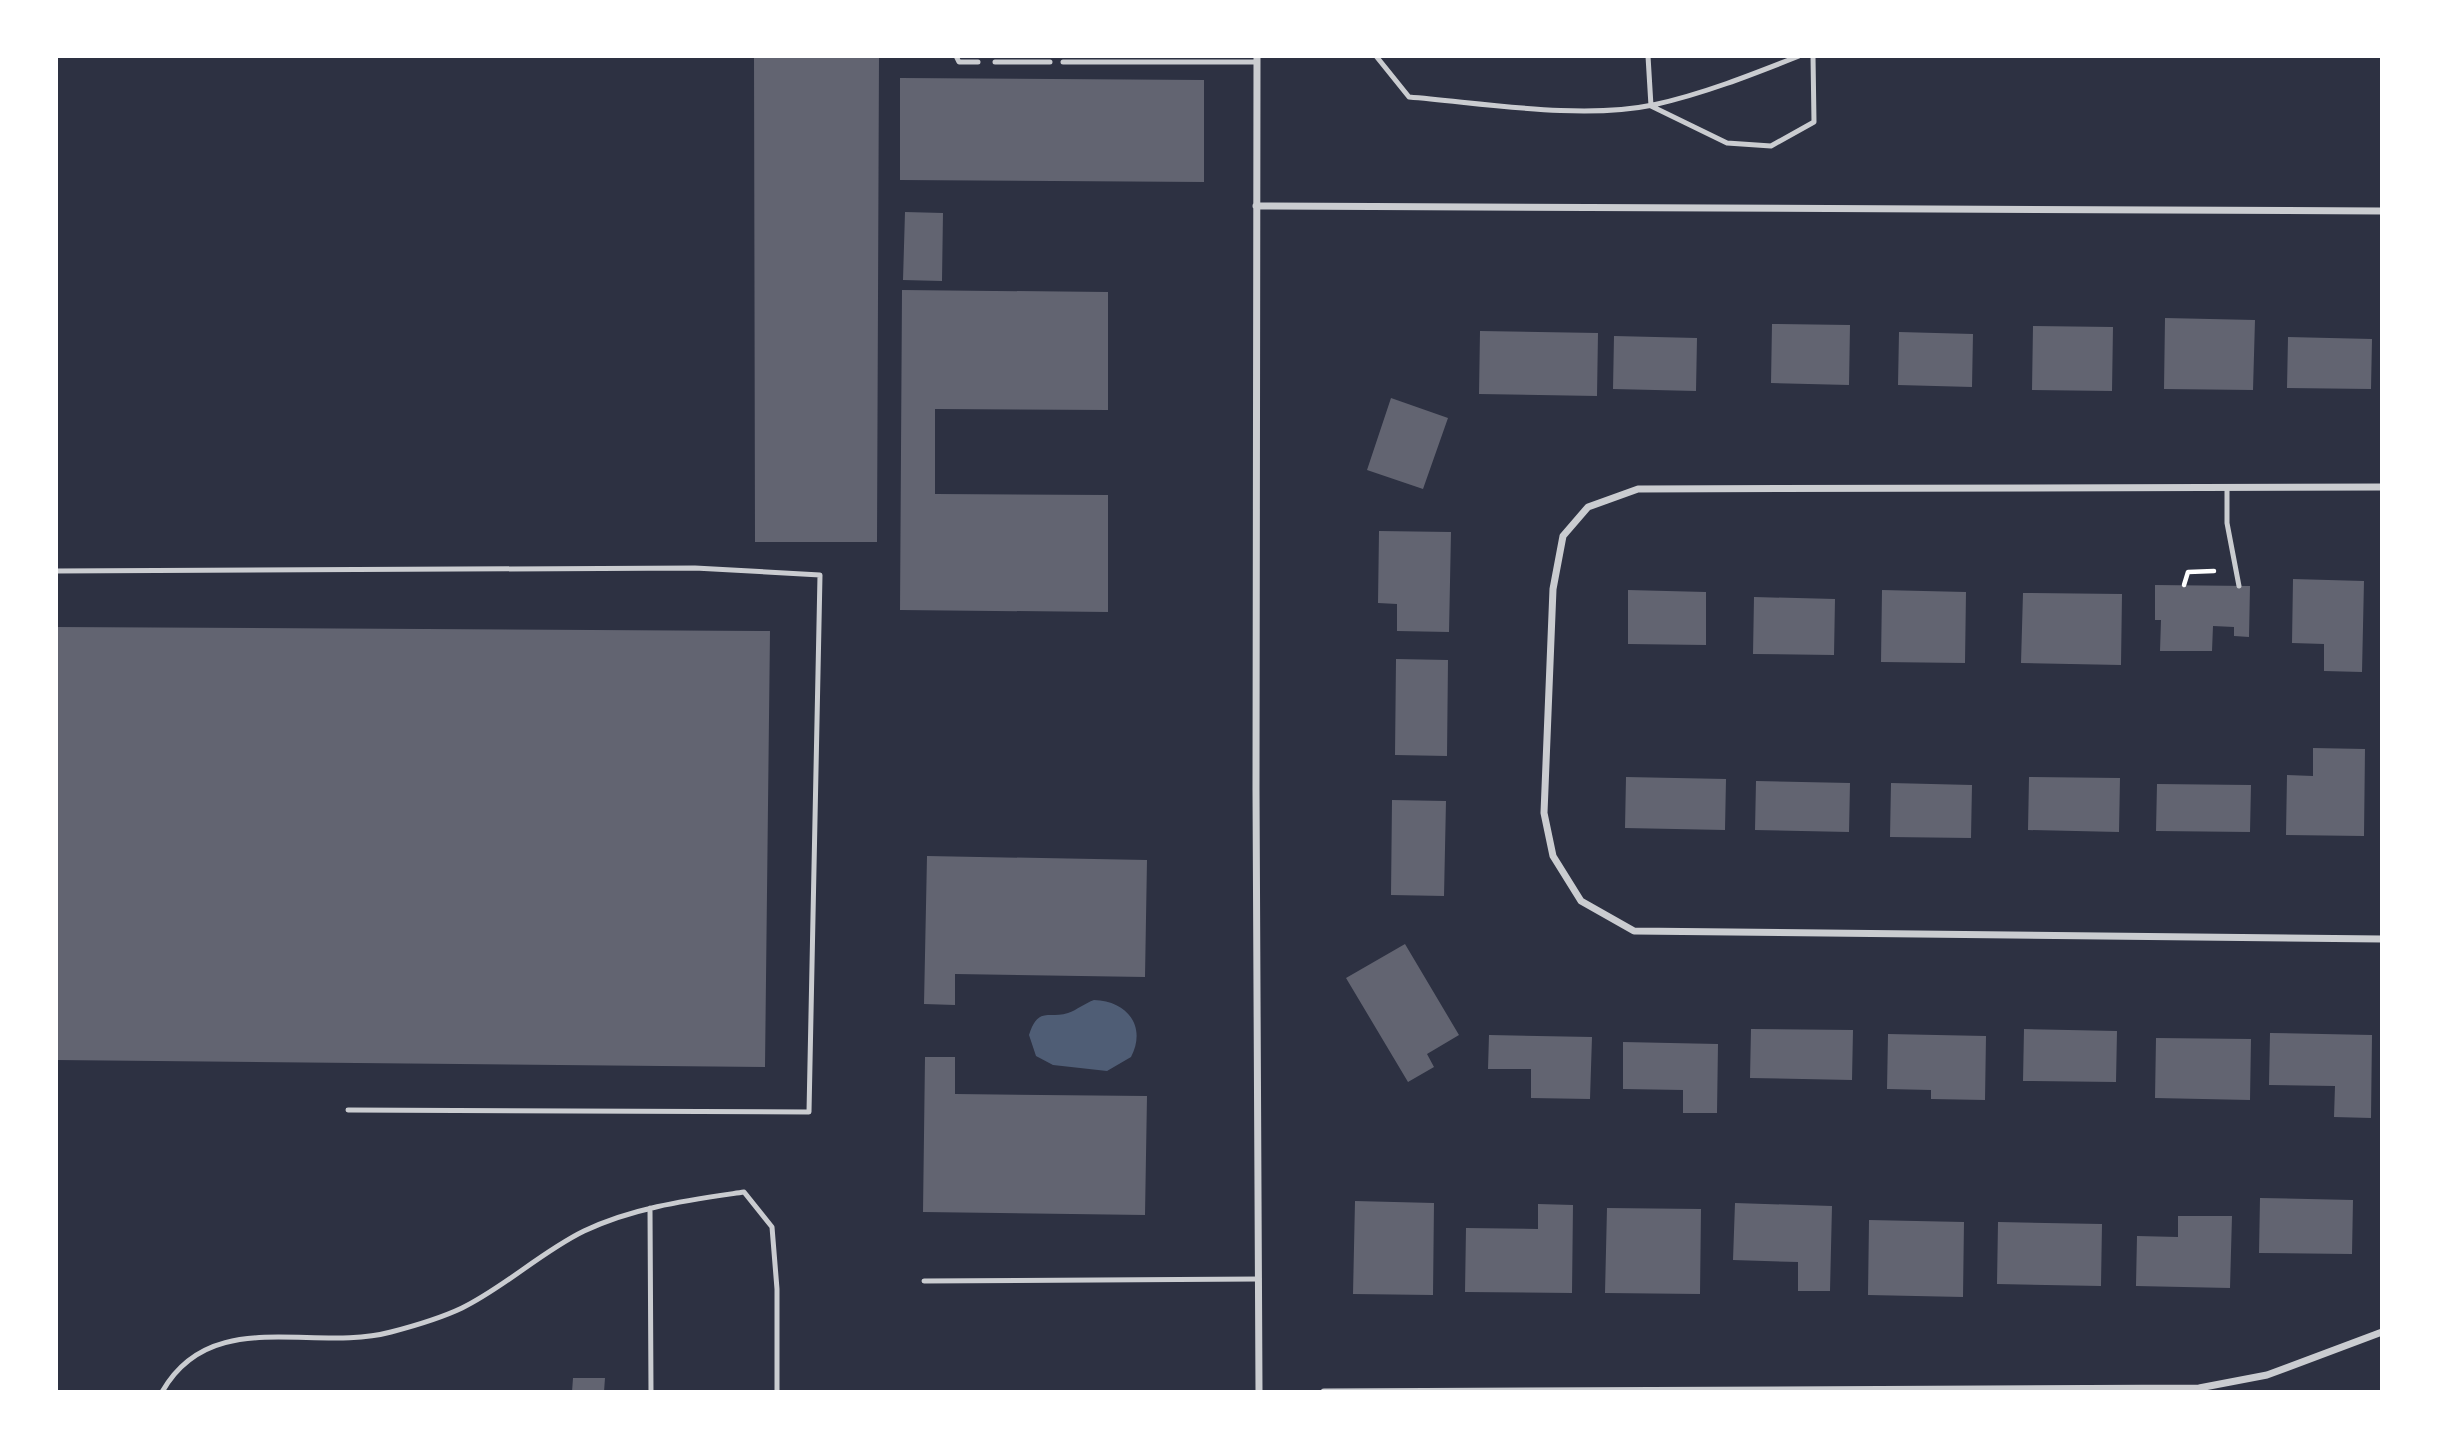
<svg xmlns="http://www.w3.org/2000/svg" width="2438" height="1448" font-family="Poppins,sans-serif">
	<rect width="100%" height="100%" fill="#2d3142"/>
	<path fill="#4f5d75" d="M1094,1000C1127,1001 1147,1026 1131,1057L1107,1071L1053,1065L1036,1056L1029,1035C1038,1006 1049,1019 1068,1013C1077,1010 1085,1003 1094,1000Z"/>
	<path fill="#626471" d="M754,56H879L877,542H755Z
		M900,78L1204,80V182L900,180Z
		M905,212L943,213L942,281L903,280Z
		M902,290L1108,292V410L935,409V494L1108,495V612L900,610Z
		M2165,318L2255,320L2253,390L2164,389Z
		M1772,324L1850,325L1849,385L1771,383Z
		M2033,326L2113,327L2112,391L2032,390Z
		M1480,331L1598,333L1597,396L1479,394Z
		M1899,332L1973,334L1972,387L1898,385Z
		M1614,336L1697,338L1696,391L1613,389Z
		M2288,337L2372,339L2371,389L2287,388Z
		M1391,398L1448,418L1423,489L1367,470Z
		M1379,531L1451,532L1449,632L1397,631V604L1378,603Z
		M2293,579L2364,581L2362,672L2324,671V644L2292,643Z
		M2155,585L2250,586L2249,637L2234,636V627L2213,626L2212,651H2160L2161,620H2155Z
		M1628,590L1706,592V645L1628,644Z
		M1882,590L1966,592L1965,663L1881,662Z
		M2023,593L2122,594L2121,665L2021,663Z
		M1754,597L1835,599L1834,655L1753,654Z
		M56,627L770,631L765,1067L56,1060Z
		M1396,659L1448,660L1447,756L1395,755Z
		M2313,748L2365,749L2364,836L2286,835L2287,775L2313,776Z
		M1626,777L1726,779L1725,830L1625,828Z
		M2029,777L2120,778L2119,832L2028,830Z
		M1756,781L1850,783L1849,832L1755,830Z
		M1891,783L1972,785L1971,838L1890,837Z
		M2157,784L2251,785L2250,832L2156,831Z
		M1392,800L1446,801L1444,896L1391,895Z
		M927,856L1147,860L1145,977L955,974V1005L924,1004Z
		M1405,944L1459,1035L1427,1054L1434,1067L1408,1082L1346,978Z
		M1751,1029L1853,1030L1852,1080L1750,1078Z
		M2024,1029L2117,1031L2116,1082L2023,1081Z
		M2270,1033L2372,1035L2371,1118L2334,1117L2335,1086L2269,1085Z
		M1888,1034L1986,1036L1985,1100L1931,1099V1090L1887,1089Z
		M1489,1035L1592,1037L1590,1099L1531,1098V1069H1488Z
		M2156,1038L2251,1039L2250,1100L2155,1098Z
		M1623,1042L1718,1044L1717,1113H1683V1090L1623,1089Z
		M925,1057H955V1094L1147,1096L1145,1215L923,1212Z
		M2260,1198L2353,1200L2352,1254L2259,1253Z
		M1355,1201L1434,1203L1433,1295L1353,1294Z
		M1735,1203L1832,1206L1830,1291H1798V1262L1733,1260Z
		M1538,1204L1573,1205L1572,1293L1465,1292L1466,1228L1538,1229Z
		M1607,1208L1701,1209L1700,1294L1605,1293Z
		M2178,1216H2232L2230,1288L2136,1286L2137,1236L2178,1237Z
		M1869,1220L1964,1222L1963,1297L1868,1295Z
		M1998,1222L2102,1224L2101,1286L1997,1284Z
		M573,1378H605L604,1392H572Z"/>
	<g fill="none" stroke-linecap="round" stroke-linejoin="round">
		<path stroke="#fff" stroke-width="4.5" d="M2184,585L2188,572L2214,571"/>
		<path stroke="#caccd0" stroke-width="5" d="M956,56L959,62H978
			M1376,56L1409,97C1483,103 1581,120 1653,105C1703,94 1751,75 1799,56
			M1648,56L1651,106
			M995,62H1050
			M1063,62H1257
			M1651,106L1727,143L1771,146L1814,122L1813,56
			M2227,488V523L2239,586
			M56,571L695,568L820,575L809,1112L348,1110
			M650,1208L651,1392
			M924,1281L1259,1279
			M162,1392C211,1305 313,1353 391,1332C414,1326 441,1318 462,1308C505,1287 541,1252 584,1231C634,1207 690,1200 744,1192L772,1227L777,1289V1392"/>
		<path stroke="#caccd0" stroke-width="7" d="M1257,56L1256,790L1259,1392
			M1256,206L2382,211
			M2382,487L1638,489L1588,507L1563,536L1553,589L1544,813L1553,856L1581,901L1634,931L2382,939
			M1324,1392L2199,1388L2267,1375L2382,1332"/>
	</g>
	<rect width="2438" height="1448" fill="none" stroke="#ffffff" stroke-width="116"/>
</svg>
